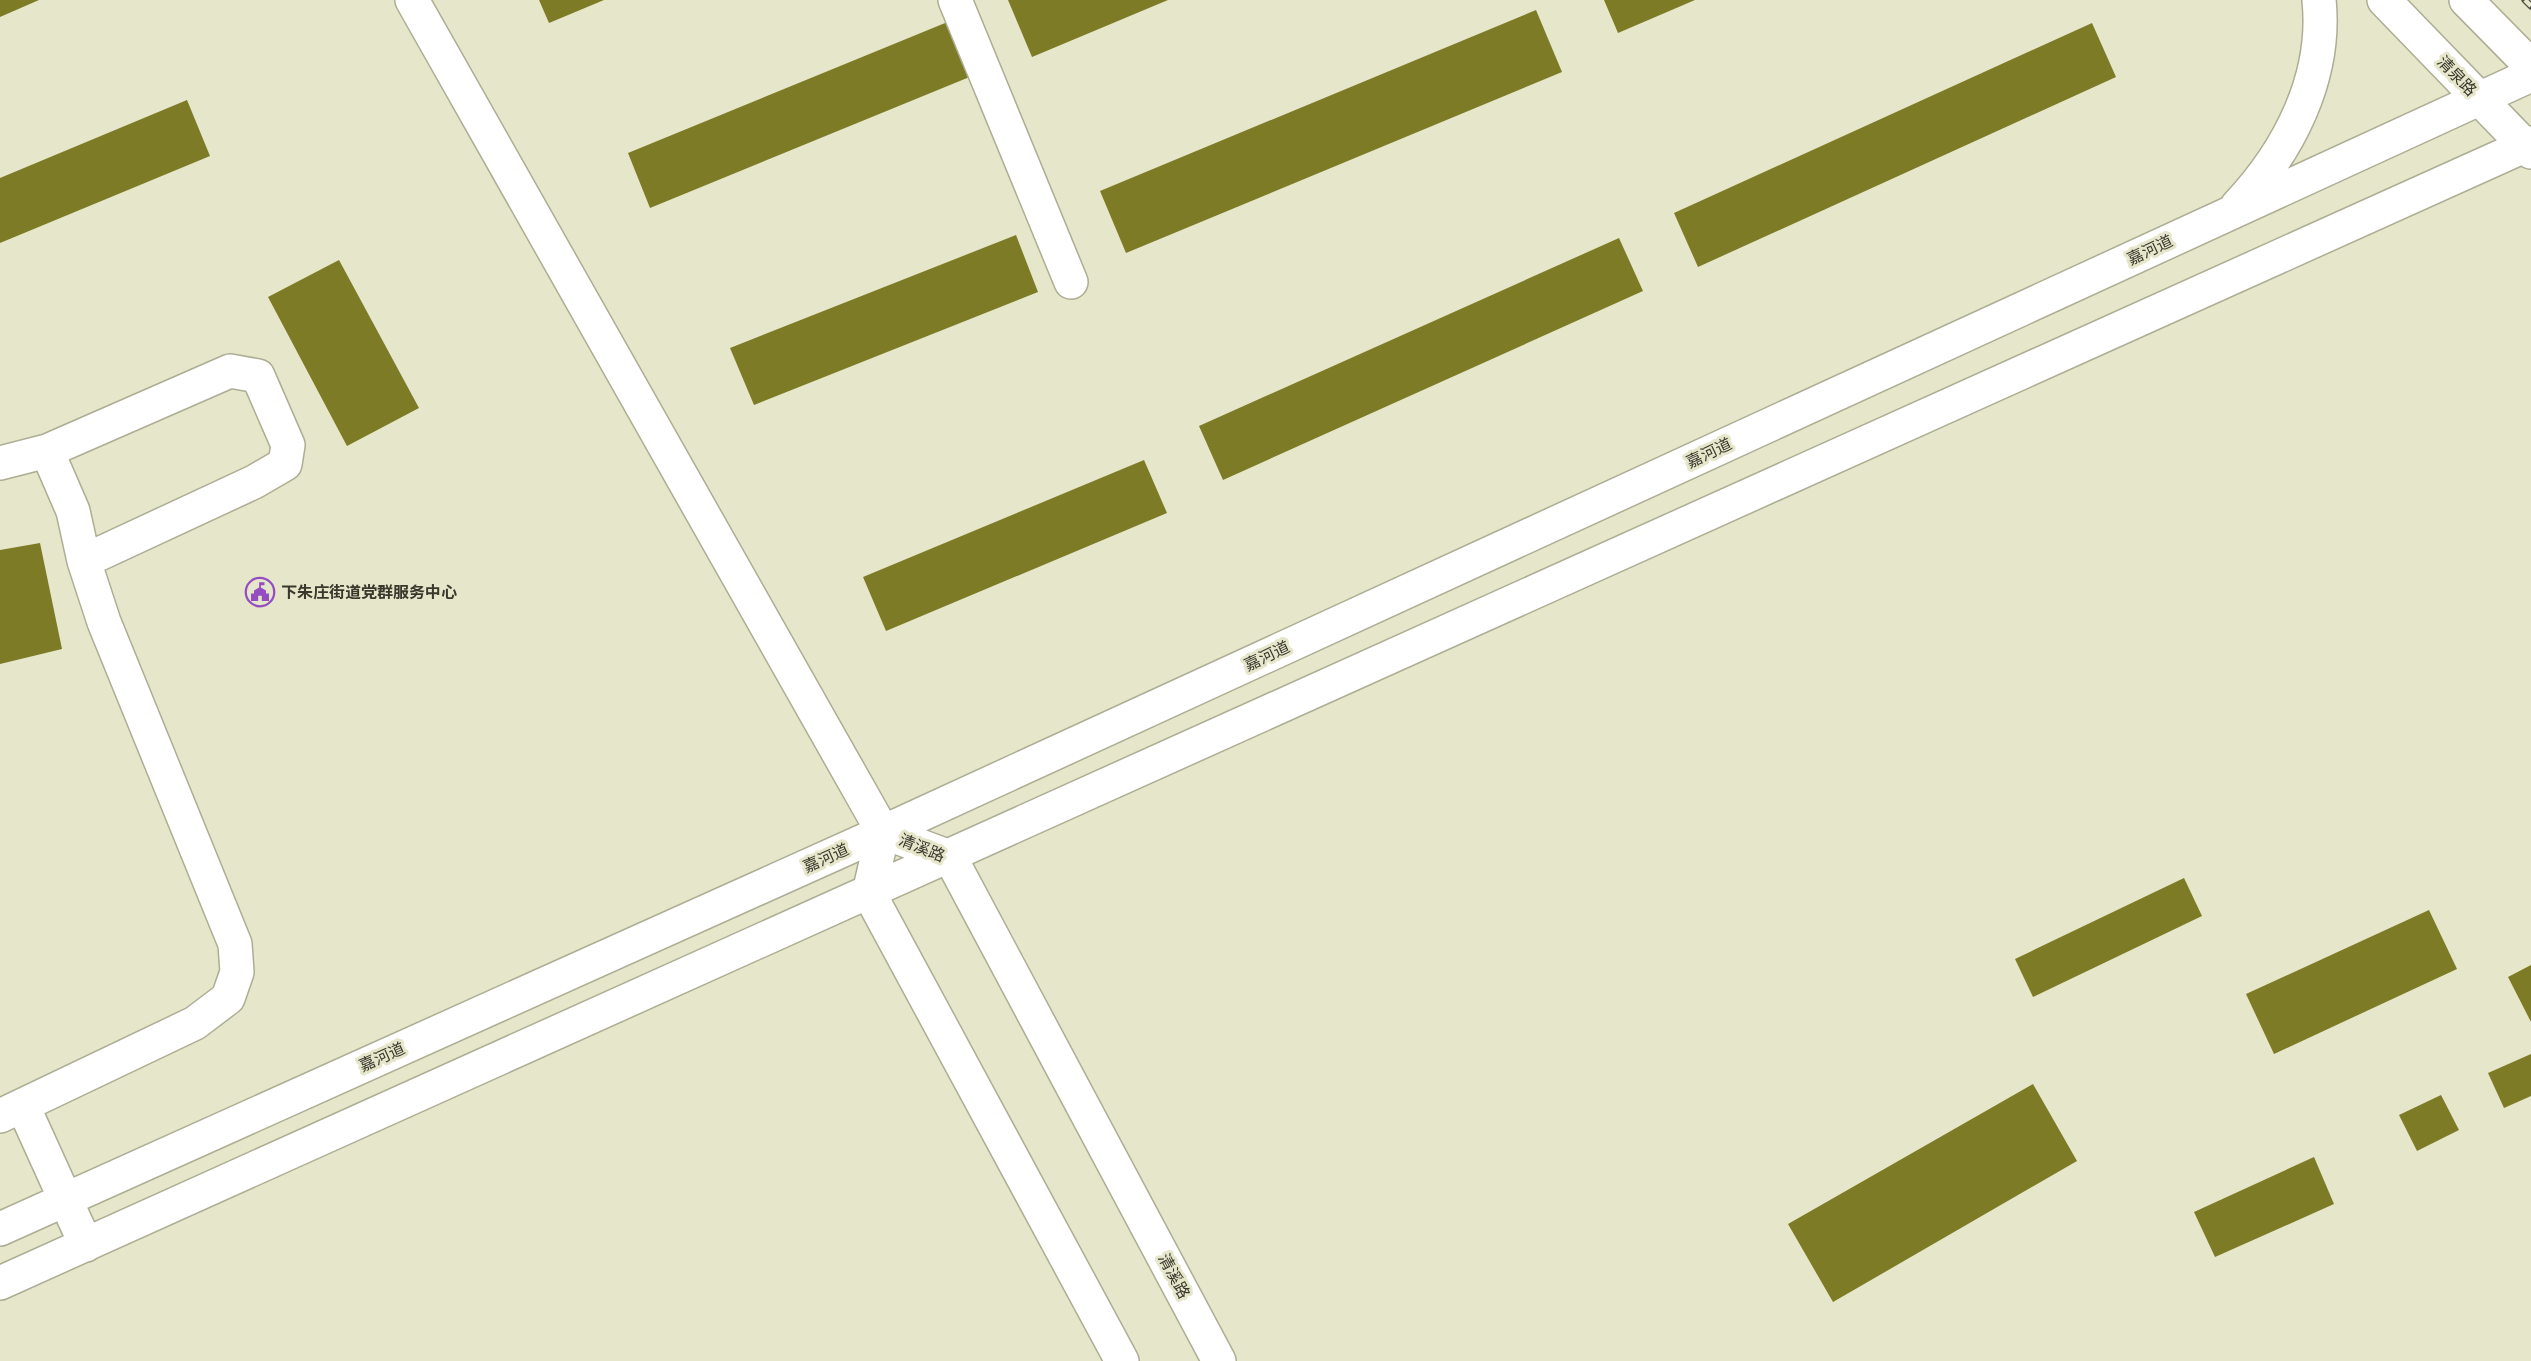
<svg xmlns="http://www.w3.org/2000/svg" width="2531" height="1361" font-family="Karla,'Noto Sans SC',sans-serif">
	<rect width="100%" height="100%" fill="#e6e6cb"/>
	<path fill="#7d7b25" d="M0,0H39L0,17Z
		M539,0H604L549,23Z
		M1008,0H1168L1032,57Z
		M1604,0H1695L1618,33Z
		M1536,10L1562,72L1126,253L1100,191Z
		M950,21L972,76L650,208L628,153Z
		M2092,23L2116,77L1698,267L1674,213Z
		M187,100L210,156L0,243V178Z
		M1016,235L1038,292L754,405L730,348Z
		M1619,238L1643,291L1223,480L1199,426Z
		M339,260L419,408L347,446L268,297Z
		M1144,460L1167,513L886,631L863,577Z
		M40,543L62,649L0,664V550Z
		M2184,878L2202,916L2033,997L2015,959Z
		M2429,910L2457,969L2274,1054L2246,994Z
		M2531,965V1022L2508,977Z
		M2531,1054V1096L2504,1108L2488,1073Z
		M2033,1084L2077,1161L1833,1302L1788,1224Z
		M2441,1095L2459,1130L2417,1151L2399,1115Z
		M2314,1157L2334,1204L2215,1257L2194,1212Z"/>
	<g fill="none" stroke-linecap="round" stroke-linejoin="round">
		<g stroke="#adad94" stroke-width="36">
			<path id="minor" d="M412,0L883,832
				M955,0L1071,282
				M2384,0L2531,152
				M2466,0L2531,66
				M2237,206C2289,151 2327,77 2319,0
				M47,451L230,371L258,376L288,445L285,464L254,482L84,561
				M0,463L47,451L73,511L84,561L104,622L235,944L237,972L228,998L195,1023L0,1116
				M883,832L950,857L1219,1361
				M883,832L869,893L1122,1361
				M23,1106L86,1245
				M0,1229L883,832L2531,75
				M0,1283L2531,143"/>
		</g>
		<use href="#minor" stroke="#fff" stroke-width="33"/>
		<g stroke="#4e4e41" stroke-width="7">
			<path id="rail" d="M2525,0L2531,6"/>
		</g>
		<use href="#rail" stroke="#e6e6cb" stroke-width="4.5" stroke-dasharray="14" stroke-linecap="butt"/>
	</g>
	<defs>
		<g id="civic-ring" transform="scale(1.5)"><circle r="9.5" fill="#e6e6cb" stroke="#954ec1" stroke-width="1.5"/><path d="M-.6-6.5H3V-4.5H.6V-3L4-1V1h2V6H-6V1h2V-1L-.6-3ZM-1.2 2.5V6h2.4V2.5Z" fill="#954ec1"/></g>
	</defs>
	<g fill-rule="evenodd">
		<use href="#civic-ring" x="260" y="592"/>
	</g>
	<g text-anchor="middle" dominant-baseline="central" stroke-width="6" stroke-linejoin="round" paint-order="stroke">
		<g font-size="16" fill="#38382d" stroke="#e6e6cb">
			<text transform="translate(2457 76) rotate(46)">清泉路</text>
			<text transform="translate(2150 250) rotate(-25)">嘉河道</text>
			<text transform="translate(1709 453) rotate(-25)">嘉河道</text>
			<text transform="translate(1267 656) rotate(-25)">嘉河道</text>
			<text transform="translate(922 848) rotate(22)">清溪路</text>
			<text transform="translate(826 858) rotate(-24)">嘉河道</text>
			<text transform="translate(382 1057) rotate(-24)">嘉河道</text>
			<text transform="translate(1174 1276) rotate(62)">清溪路</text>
		</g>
		<g font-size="16" font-weight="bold" fill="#38382d" stroke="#e6e6cb" text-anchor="start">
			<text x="281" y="592">下朱庄街道党群服务中心</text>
		</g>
	</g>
</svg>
